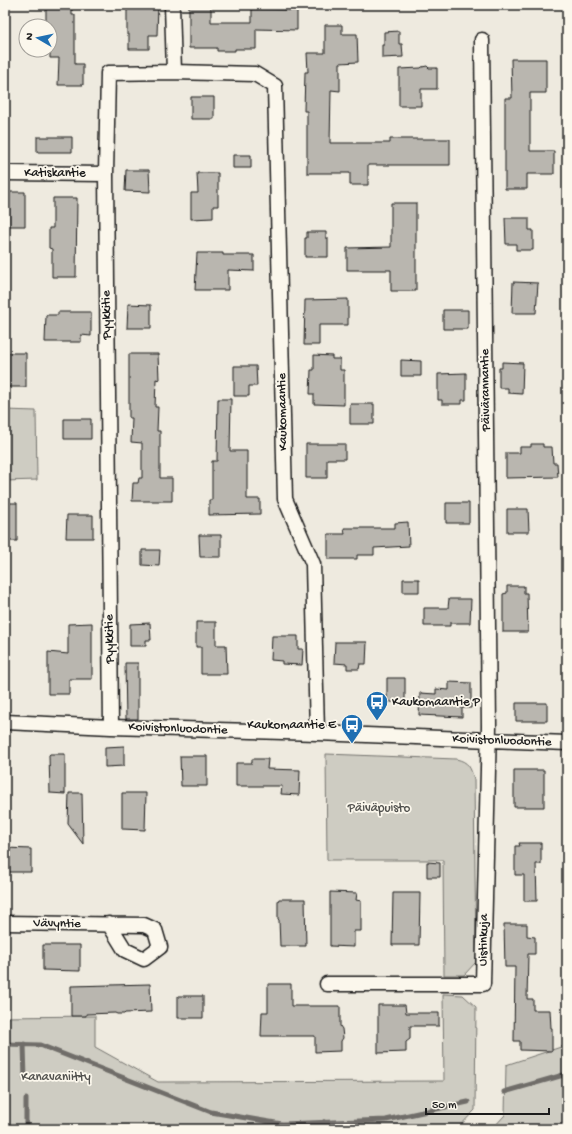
<svg xmlns="http://www.w3.org/2000/svg" width="572" height="1134" font-family="'Gochi Hand',sans-serif">
	<rect width="100%" height="100%" fill="#eeeadf"/>
	<filter id="ink" filterUnits="userSpaceOnUse"><feTurbulence type="fractalNoise" baseFrequency=".025" numOctaves="2"/><feDisplacementMap in="SourceGraphic" scale="8" xChannelSelector="R" yChannelSelector="G"/><feConvolveMatrix kernelMatrix="1 2 1 2 8 2 1 2 1" color-interpolation-filters="sRGB"/></filter>
	<g filter="url(#ink)">
		<path fill="#ceccc2" stroke="#75746f" d="M5,410L36,411L37,480L5,481Z
			M326,754L456,759C469,762 470,767 474,779L476,962L464,975H444L443,860H327Z
			M443,994L463,995L476,1007L475,1110L457,1129H5V1017L95,1016V1047L158,1082L444,1081Z
			M567,1045V1129H492L505,1115L506,1065Z"/>
		<g fill="none" stroke-linecap="round" stroke-linejoin="round">
			<path stroke="#6f6d69" stroke-width="5" d="M5,1044L40,1045L211,1112L282,1124L386,1120L468,1102
				M24,1044L25,1080
				M504,1092L567,1074
				M26,1129V1099
				M318,1129L324,1122"/>
		</g>
		<path fill="#b9b6af" stroke="#1c1c1c" d="M46,5H72V15H75V64H83V85H58L59,58H50V26L46,25Z
			M127,5H158L157,35H149V49H129V35H127Z
			M189,5H211V22H252V9L297,10V30L256,29V49H235V51H217V48H189Z
			M325,25H342V34H357L358,62L340,63V91L331,90L330,143H390V139H450V165H368V185H350V173H307V111H304L305,72H308L307,53H325Z
			M399,31V44H402L403,57L382,58V45H384V32Z
			M511,59H546V93H530V151H554V174H527V189H505V98H512Z
			M427,66L429,68H437V89H421V106H399V69L421,68L422,67Z
			M191,97H214V119H191Z
			M37,137H72V152H37Z
			M233,155H251V168H233Z
			M126,170H149L150,192L125,191Z
			M197,173H218V206H213V218L191,219V193H198Z
			M5,192H25V226H5Z
			M53,198H77L76,277H52V249L49,248V228H53Z
			M391,203H416V291H391V270H347V248L391,247Z
			M505,218H529V230H533V250H516V244H506Z
			M307,232H326V238H328V257H305V238H307Z
			M197,253H223V255H254V271L228,270V290H195Z
			M513,282L538,283L536,313H512Z
			M348,299V325H319V345H304L305,300Z
			M128,304L151,305V328H127Z
			M443,310H468V329H443Z
			M58,312H91V336L81,335V342H45L46,315H58Z
			M5,353H26V387H5Z
			M129,354H158L159,380L156,379L155,407H158L157,431H160V478H172V501H132L133,483H138L139,478H142V443L131,442L132,418H129Z
			M314,355L332,356V359H340V370H344V405L314,404V394H310L311,370H314Z
			M401,360L421,361V376H401Z
			M502,362L523,363L522,394L508,393V388H499V368H502Z
			M234,366H256L257,386H249V396H234Z
			M466,373V400H462V404H442V400H438V374Z
			M218,399H231L230,451H247V499H260V514L209,515V500H212V461H217Z
			M350,404H374V424H350Z
			M64,419H91V439H64Z
			M306,444H345V459H327V478H306Z
			M531,444H543V447H552L553,463H557L558,477L506,478V453H520V447H531Z
			M5,503H17V541H5Z
			M446,503H469V523H446Z
			M507,509H528L529,532H507Z
			M67,515H93V538H66Z
			M408,522L409,546L374,548V555H357V559H328V534H345L344,528H395V523Z
			M199,535H221V557H200Z
			M142,550H160L159,566L142,565Z
			M403,579H419V592H403Z
			M507,586H524V593H527L528,632H503V594L507,593Z
			M449,599H471L470,623H450V626H424V608H448Z
			M196,622H216V645H226L227,674H201V647H196Z
			M92,623V679H69V694H48V652L68,654V624Z
			M150,623L151,640H146V646H130V624Z
			M272,636H298V649H303L302,665L282,664V661L271,660Z
			M335,642H367L366,664H360L359,669H347V664L334,663Z
			M125,663H138V719H126Z
			M387,678H405V702H387Z
			M449,682L471,683V708H462V717L419,715L420,693L436,694V689L449,690Z
			M516,703H547V721H516Z
			M124,746V766L105,767V747Z
			M50,754H65V794L50,793L49,755Z
			M180,756H207V786H181Z
			M252,759H268L267,769L300,770L299,795L281,794L282,786H236V763H252Z
			M514,770H544V807H514Z
			M69,793H82L83,844L68,824Z
			M122,793H146L145,830L122,829Z
			M519,843H541V864H536L537,901H524V875H515V846H520Z
			M5,848L31,849V872H5Z
			M427,862L440,863V877H427Z
			M330,892L357,893L356,900L361,901V931H354V947L330,946Z
			M393,893H420L419,945H392Z
			M279,899H305L306,946H280L279,920L278,919V901Z
			M504,924H527V936L535,937V954H528L527,999H533V1010H550L551,1028H552V1051L520,1050V1041H514L515,967H505Z
			M43,945H80V971L43,970Z
			M150,984L151,1012L125,1013L124,1014H117L115,1013L86,1014V1016H71V986Z
			M268,984H291V1006H340V1026L342,1029L343,1038L341,1041V1051L315,1052V1036H261L262,1012H268Z
			M178,996H203V1018H178Z
			M378,1005H405L406,1013H439V1026H410V1039L406,1042V1052L378,1053Z"/>
		<g fill="none" stroke-linecap="round" stroke-linejoin="round">
			<g stroke="#1c1c1c" stroke-width="17">
				<path id="street" d="M172,5L174,72
					M5,173L106,174
					M5,722L111,727L317,733L567,743
					M111,727L106,174L108,73L174,72L255,74L275,86L285,499L313,564L317,733
					M5,923L144,925L155,930L160,947L144,959L125,950L109,924
					M327,984H483L489,726L482,40"/>
			</g>
			<use href="#street" stroke="#fbf7ec" stroke-width="14"/>
		</g>
	</g>
	<defs>
		<g id="bus-pin" transform="scale(1.15)"><path d="M0 17L-7.5 6A9.5 9.5 0 1 1 7.5 6Z" fill="#1f6fb2" stroke="#fbf7ec"/><path d="M-5-6H5V4H4V6H2V4H-2V6H-4V4H-5ZM-3.5-4V0h7V-4ZM-3.5 1.2v1.5H-2V1.2ZM2 1.2v1.5H3.5V1.2Z" fill="#fff"/></g>
	</defs>
	<g fill-rule="evenodd">
		<use href="#bus-pin" x="377" y="702"/>
		<use href="#bus-pin" x="352" y="725"/>
	</g>
	<g text-anchor="middle" dominant-baseline="central" stroke-width="3.5" stroke-linejoin="round" paint-order="stroke">
		<g font-size="13" fill="#1c1c1c" stroke="#fbf7ec">
			<text x="55" y="173">Katiskantie</text>
			<text transform="translate(107 315) rotate(-91)">Pyykkitie</text>
			<text transform="translate(486 390) rotate(-91)">Päivärannantie</text>
			<text transform="translate(283 412) rotate(-91)">Kaukomaantie</text>
			<text transform="translate(110 639) rotate(-91)">Pyykkitie</text>
			<text transform="translate(178 729) rotate(2)">Koivistonluodontie</text>
			<text transform="translate(502 741) rotate(2)">Koivistonluodontie</text>
			<text transform="translate(57 924) rotate(1)">Vävyntie</text>
			<text transform="translate(484 940) rotate(-89)">Uistinkuja</text>
		</g>
		<g font-size="13" fill="#1c1c1c" stroke="#fbf7ec" text-anchor="start">
			<text x="392" y="702">Kaukomaantie P</text>
			<text x="336" y="725" text-anchor="end">Kaukomaantie E</text>
		</g>
		<g font-size="13" fill="#51514e" stroke="#fbf7ec">
			<text x="379" y="808">Päiväpuisto</text>
			<text x="56" y="1077">Kanavaniitty</text>
		</g>
	</g>
	<rect width="572" height="1134" fill="none" stroke="#fbf7ec" stroke-width="20"/>
	<rect x="10" y="10" width="552" height="1114" fill="none" stroke="#1c1c1c" stroke-width="1.5" filter="url(#ink)"/>
	<g transform="translate(38 38) rotate(279)"><circle r="19" fill="#fbf7ec" stroke="#a29f99"/>
	<path d="M0-3L7 15L0 10L-7 15Z" fill="#1f6fb2"/>
	<text y="-6" font-size="11" font-weight="bold" text-anchor="middle" fill="#1c1c1c">N</text>
	</g>
	<path d="M426 1108v6h123v-6" fill="none" stroke="#1c1c1c" stroke-width="2"/>
	<text x="432" y="1108" font-size="12" fill="#1c1c1c" stroke="#fbf7ec" stroke-width="3" paint-order="stroke">50 m</text>
</svg>
